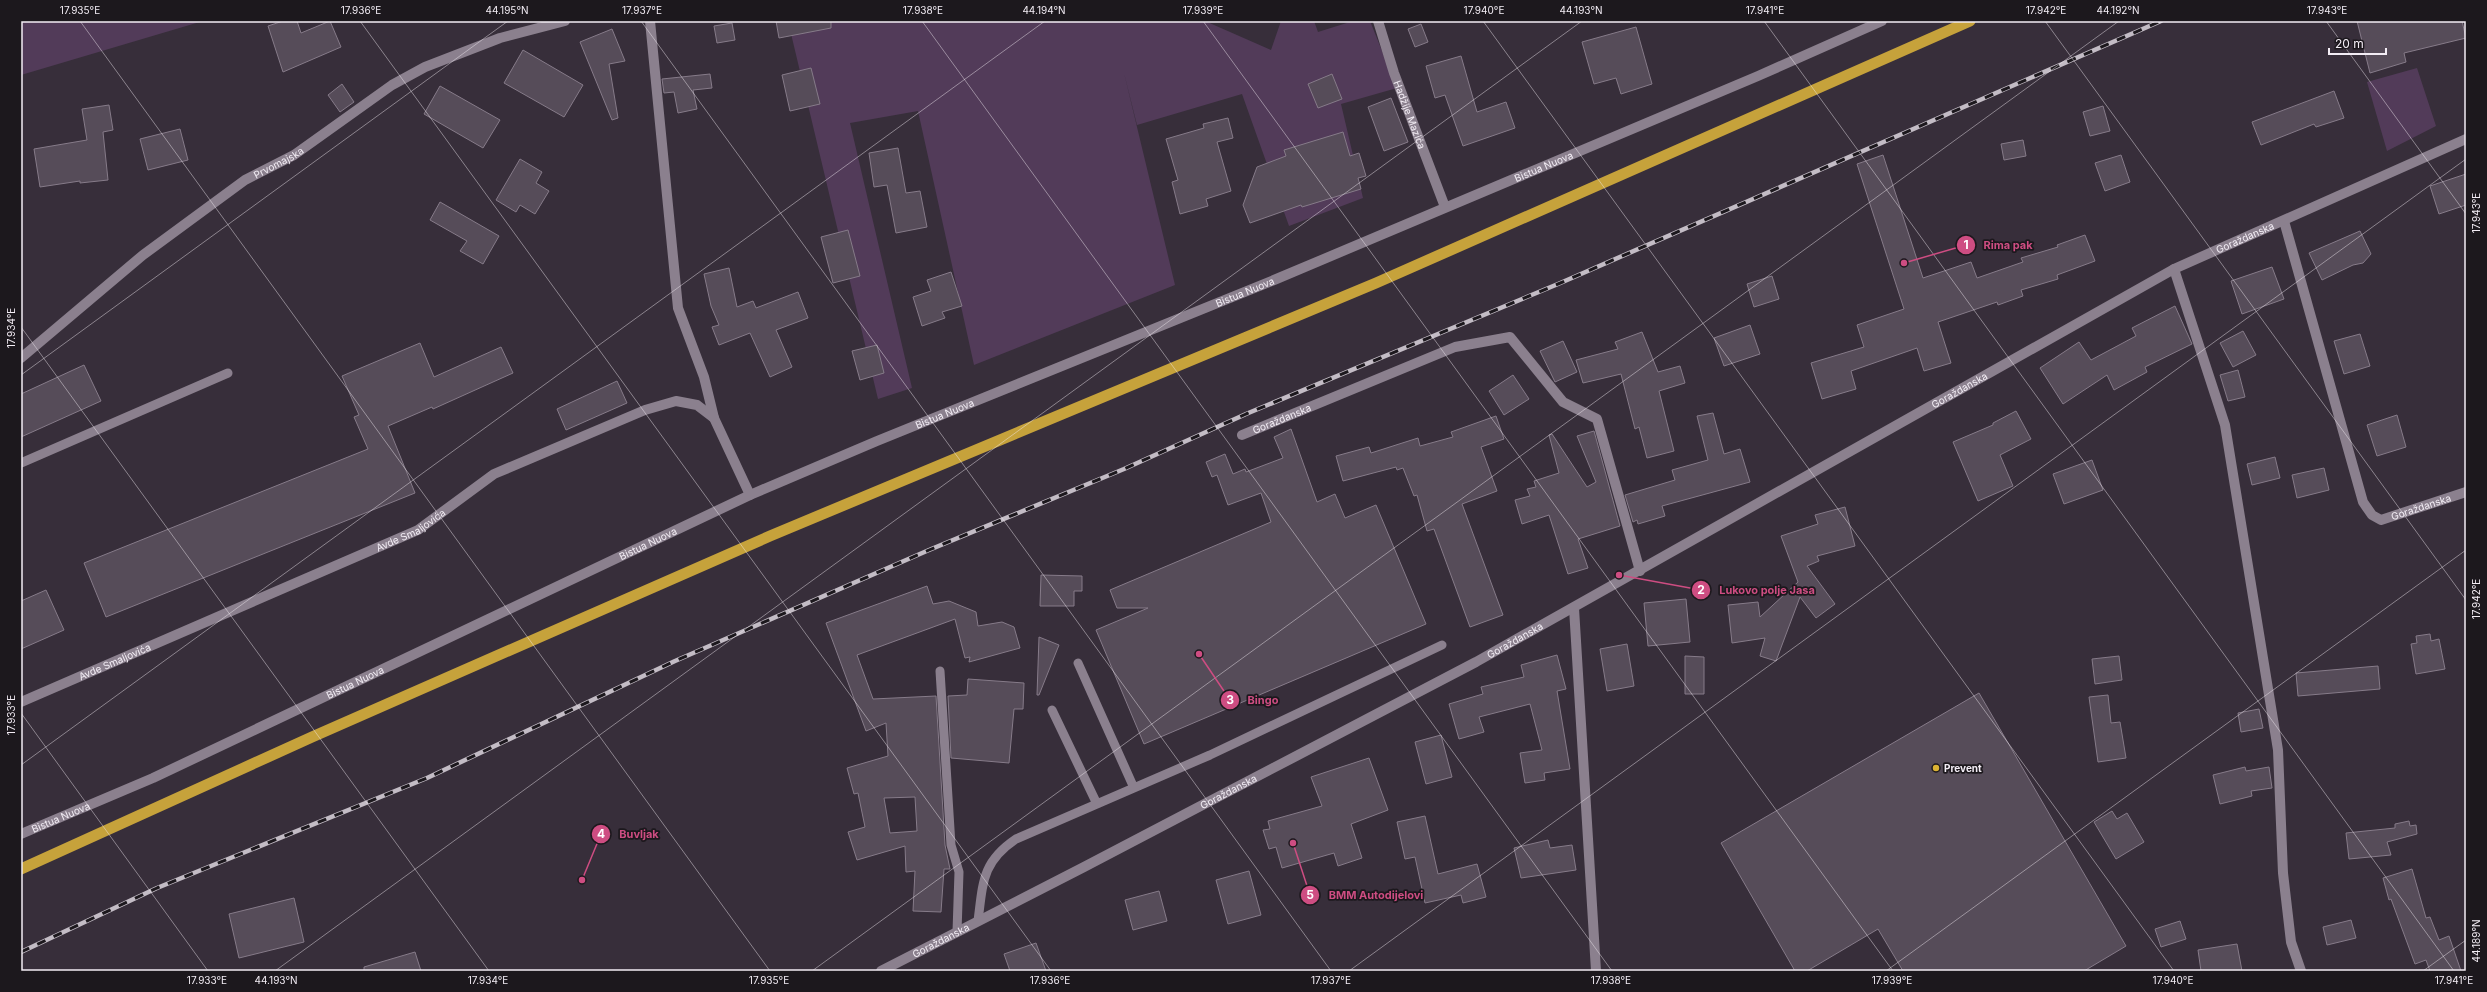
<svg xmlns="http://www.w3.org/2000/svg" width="2487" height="992" font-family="Inter,sans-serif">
	<rect width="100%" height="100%" fill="#372e3a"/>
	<path fill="#523b59" d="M21,21H203L21,75Z
		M788,21H1205L1271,50L1281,21H1314L1318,32L1353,21H1370L1397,88L1341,104L1363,198L1289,226L1242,94L1137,125L1124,73L1175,285L974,365L918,111L850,123L912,388L878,399Z
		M2417,68L2436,126L2387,151L2367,82Z"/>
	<path fill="#564c59" stroke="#867b89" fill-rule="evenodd" d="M283,21H297L301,33L330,21L341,47L283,72L268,26Z
		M776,21H831V28L779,38Z
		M2357,21H2462L2466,38L2404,53L2406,62L2370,73Z
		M732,23L735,40L717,43L714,26Z
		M1421,24L1428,42L1415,47L1408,29Z
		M1636,27L1652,84L1621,94L1616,78L1594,84L1582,42Z
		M612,29L625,61L609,64L618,118L612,120L580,42Z
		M523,50L583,85L564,117L504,83Z
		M1461,56L1477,112L1506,102L1515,128L1463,146L1445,95L1435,98L1426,66Z
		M811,68L820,104L790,111L782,75Z
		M710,74L712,88L693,90L697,109L678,113L674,92L664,93L662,79Z
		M1332,74L1342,99L1318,108L1308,84Z
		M342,84L354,102L340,112L328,95Z
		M440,86L500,120L483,148L424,114Z
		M2334,91L2344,118L2316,127L2314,124L2261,145L2252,122Z
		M1391,98L1408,142L1384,151L1368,107Z
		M109,105L113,130L103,132L108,180L80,183V181L40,187L34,149L87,140L82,109Z
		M2103,106L2110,131L2090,136L2083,112Z
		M1228,118L1233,138L1217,142L1231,191L1206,199L1208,206L1180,214L1172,182L1178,180L1166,139L1204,128L1203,124Z
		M180,129L188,160L148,170L140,139Z
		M1343,132L1350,156L1359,153L1366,176L1358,178L1361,189L1302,207L1301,205L1250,223L1243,205L1257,167L1286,156L1284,150Z
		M2023,140L2026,156L2004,160L2001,144Z
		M898,148L906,193L920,191L927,227L896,233L887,185L874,187L869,153Z
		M1883,155L1923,278L1971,262L1977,278L2023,262L2021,258L2058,247L2057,245L2085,235L2095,261L2057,275L2058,279L2021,290L2023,296L1998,305L1997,302L1938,322L1951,363L1924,371L1917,348L1851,371L1856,389L1822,399L1811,363L1864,347L1857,325L1904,309L1857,164Z
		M2121,155L2130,182L2105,191L2095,163Z
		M520,159L542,172L536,183L549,191L535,214L520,205L516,212L496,200Z
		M2466,174V205L2439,214L2430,186Z
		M440,202L499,236L483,264L460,251L467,241L430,220Z
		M848,230L860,276L833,283L821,237Z
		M2360,231L2371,254L2363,263L2353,265L2322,280L2309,253Z
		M2272,267L2284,299L2242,314L2231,281Z
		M729,268L737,307L753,301L756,308L798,292L808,318L776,330L792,367L770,377L750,333L719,345L712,327L719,325L711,306L704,274Z
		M951,272L962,306L942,312L945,318L922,326L913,297L931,291L927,280Z
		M1772,276L1779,299L1754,307L1747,284Z
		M2175,306L2192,344L2145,367L2147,372L2114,390L2107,375L2063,404L2040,368L2079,342L2091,360L2136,336L2132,328Z
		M1750,325L1760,354L1724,366L1714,338Z
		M2243,331L2256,355L2233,367L2220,343Z
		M1642,332L1658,372L1680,366L1685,383L1659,391L1674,451L1647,458L1639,427L1635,429L1621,374L1583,383L1576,360L1618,349L1615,342Z
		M2360,334L2370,366L2344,374L2334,341Z
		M1563,341L1577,372L1555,382L1540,351Z
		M420,343L434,377L501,347L513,373L433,409L432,407L388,426L415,493L106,617L84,563L368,449L354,417L359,415L342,376Z
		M877,345L884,373L860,380L852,351Z
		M84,365L101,401L21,437V394Z
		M2238,370L2245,397L2228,401L2220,375Z
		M1513,375L1529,399L1504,415L1489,391Z
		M617,381L627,403L566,430L557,409Z
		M2016,411L2031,439L2000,455L2013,486L1978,501L1953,442L1993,425V423Z
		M1713,413L1724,454L1740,449L1750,482L1662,506L1665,516L1638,524L1637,520L1633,522L1625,495L1675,480L1672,470L1708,460L1697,416Z
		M2397,415L2406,447L2377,456L2367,425Z
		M1496,416L1504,439L1481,447L1497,491L1462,504L1503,615L1470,627L1434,529L1427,531L1417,495L1414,496L1403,468L1397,470L1396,467L1343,481L1336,456L1369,447L1371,453L1418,438L1420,446L1453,437L1451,432Z
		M1291,429L1317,502L1335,494L1345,518L1376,505L1426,624L1144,744L1096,630L1148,608H1117L1110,590L1271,522L1261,493L1228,505L1217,475L1212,477L1206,462L1225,454L1233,474L1245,469L1246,472L1283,458L1274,437Z
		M1594,431L1620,526L1578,539L1588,568L1568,574L1549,515L1522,524L1515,500L1530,496L1527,489L1536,487L1534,481L1559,473L1549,435L1552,434L1587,487L1596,482L1577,436Z
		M2275,457L2280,478L2252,485L2247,464Z
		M2092,460L2103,490L2064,504L2053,474Z
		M2324,468L2329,490L2297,498L2292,475Z
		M1845,507L1855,546L1817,556L1819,561L1807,566L1835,604L1816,618L1800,597L1776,661L1760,656L1765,638L1732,643L1728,605L1758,602L1760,617L1798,582L1781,536L1818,524L1815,515Z
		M1041,575L1082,576V591H1074V606H1040Z
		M927,586L933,604L949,601L976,612L978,626L1002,622L1014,627L1020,648L969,662L970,657L965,658L955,619L857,655L873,699L936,696L945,845L950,869H944L941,912L913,911L915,871L906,872L905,846L857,860L848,832L865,827L858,793L854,794L847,768L888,756L886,723L866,731L826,623ZM915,797L917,831L890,833L884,798Z
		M46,590L64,630L21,649V601Z
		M1686,599L1690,642L1648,646L1644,603Z
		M2430,634L2431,641L2439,639L2445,669L2416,674L2411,644L2417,643L2416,636Z
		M1039,637L1059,645L1039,695H1037Z
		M1627,644L1634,686L1607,691L1600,649Z
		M1557,655L1566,689L1557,691L1570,769L1544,773L1545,780L1525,783L1520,753L1542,750L1530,704L1479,717L1484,732L1459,739L1449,704L1483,694L1481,687L1524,677L1521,665Z
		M1685,656L1704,657V694H1685Z
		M2119,656L2122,680L2095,684L2092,659Z
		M2378,666L2380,689L2298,696L2296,673Z
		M968,679L1024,683L1023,709H1014L1009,763L951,758L948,696L967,695Z
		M1979,693L2126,946L2084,971H1903L1878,929L1807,971H1795L1721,843Z
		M2108,695L2111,723L2120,722L2126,758L2098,762L2089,697Z
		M2259,709L2263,728L2241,732L2238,713Z
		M1441,735L1452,777L1426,784L1415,742Z
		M1369,758L1388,810L1351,824L1362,858L1338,866L1334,853L1282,868L1276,847L1269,849L1263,830L1270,829L1268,821L1322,806L1311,777Z
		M2245,767L2246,771L2269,767L2272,788L2251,791L2252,796L2220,804L2213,775Z
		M2112,811L2117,819L2127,813L2144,842L2116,859L2094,822Z
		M1425,816L1438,874L1477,864L1486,897L1463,903L1461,895L1425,903L1415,857L1405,859L1397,822Z
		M2409,821L2410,826L2416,825L2417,834L2387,842L2391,855L2349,859L2346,833L2395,828V824Z
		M1548,840L1550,848L1572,845L1576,870L1521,878L1514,848Z
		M2412,869L2426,918L2430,917L2439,940L2449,936L2461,971H2430L2426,960L2415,964L2391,899L2389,900L2383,878Z
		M1249,871L1261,915L1228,924L1216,880Z
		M1159,891L1167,921L1133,930L1125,900Z
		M294,898L304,942L239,958L229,914Z
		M2351,920L2356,938L2327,945L2323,927Z
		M2180,921L2186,939L2161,947L2155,929Z
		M1036,943L1046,971H1010L1004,954Z
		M2237,944L2242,971H2201L2198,950Z
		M415,952L421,971H364V967Z"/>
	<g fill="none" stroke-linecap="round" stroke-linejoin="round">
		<path stroke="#8b808e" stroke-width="9" d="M21,463L228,373
			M1078,663L1134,788
			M940,671L951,845L959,872L957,932
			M1052,710L1097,804
			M978,921C983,882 982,862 1016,839L1210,755L1442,645"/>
		<g stroke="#8b808e" stroke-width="10">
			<path d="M650,21L678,308L704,377L714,418"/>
			<path id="s1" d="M1378,21L1394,73L1445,207"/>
			<path id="s2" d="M2284,221L2363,502L2372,515L2381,520L2466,492"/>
			<path d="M2174,269L2225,425L2278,750L2283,873L2291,942L2301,971"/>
			<path id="s3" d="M21,358L143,255L245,180L294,155L392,85L425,67L500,38L565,21"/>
			<path id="s4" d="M1242,435L1455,347L1510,337L1563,402L1597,419L1640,571"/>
			<path d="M1574,608L1596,971"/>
			<path id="s5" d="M21,702L418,530L494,474L645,410L676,401L697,405L714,418L750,495"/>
			<path id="s6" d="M881,971L1084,867L1476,662L2174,269L2466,139"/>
		</g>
		<path stroke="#8b808e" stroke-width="10" id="s7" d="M21,834L153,778L750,495L877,441L1274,280L1758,76L1882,21"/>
		<path stroke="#c6a23b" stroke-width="11" d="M21,869L312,737L770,536L1376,283L1970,21"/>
		<g stroke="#c3bcc5" stroke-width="4.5">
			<path id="rail" d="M21,952L157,888L427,778L675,661L929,550L1124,469L1246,414L1558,284L2161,21"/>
		</g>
		<use href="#rail" stroke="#1c181d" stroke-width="3" stroke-dasharray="9" stroke-linecap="butt"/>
	</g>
	<path fill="none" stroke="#f3edf5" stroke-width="1" stroke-opacity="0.45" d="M80,21L770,971M360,21L1051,971M641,21L1331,971M922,21L1612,971M1203,21L1893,971M1483,21L2174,971M1764,21L2454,971M2045,21L2466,600M2326,21L2466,214M21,327L489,971M21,375L508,21M21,713L208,971M21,765L1045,21M275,971L1582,21M812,971L2119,21M1349,971L2466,159M1886,971L2466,550M2423,971L2466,940"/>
	<circle fill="#dbb233" stroke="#1c181d" stroke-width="1.5" cx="1936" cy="768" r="4"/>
	<g text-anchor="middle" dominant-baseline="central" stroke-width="3.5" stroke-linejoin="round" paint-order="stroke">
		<g font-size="10" fill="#f3edf5" stroke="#1c181d">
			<text stroke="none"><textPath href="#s1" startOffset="99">Hadžije Mazića</textPath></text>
			<text stroke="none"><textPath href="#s3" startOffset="324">Prvomajska</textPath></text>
			<text stroke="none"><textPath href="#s7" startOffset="1663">Bistua Nuova</textPath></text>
			<text stroke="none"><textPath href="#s6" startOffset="1549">Goraždanska</textPath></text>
			<text stroke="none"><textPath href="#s7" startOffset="1339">Bistua Nuova</textPath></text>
			<text stroke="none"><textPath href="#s6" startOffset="1225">Goraždanska</textPath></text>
			<text stroke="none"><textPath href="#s7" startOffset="1015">Bistua Nuova</textPath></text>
			<text stroke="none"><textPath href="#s4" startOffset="43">Goraždanska</textPath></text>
			<text stroke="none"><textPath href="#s2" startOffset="360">Goraždanska</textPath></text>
			<text stroke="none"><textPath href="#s5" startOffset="426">Avde Smaljovića</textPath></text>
			<text stroke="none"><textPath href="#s7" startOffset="691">Bistua Nuova</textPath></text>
			<text stroke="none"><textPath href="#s6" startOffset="715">Goraždanska</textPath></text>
			<text stroke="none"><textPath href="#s5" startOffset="102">Avde Smaljovića</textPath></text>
			<text stroke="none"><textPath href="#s7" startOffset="367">Bistua Nuova</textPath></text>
			<text stroke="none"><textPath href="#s6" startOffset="391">Goraždanska</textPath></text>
			<text stroke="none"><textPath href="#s7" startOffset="43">Bistua Nuova</textPath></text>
			<text stroke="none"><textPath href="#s6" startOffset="67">Goraždanska</textPath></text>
		</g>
		<g font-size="10" font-weight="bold" fill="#f3edf5" stroke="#1c181d" text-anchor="start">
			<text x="1944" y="768">Prevent</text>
		</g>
	</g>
	<path fill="none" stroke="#ce4d82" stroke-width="1.5" d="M1904 263L1966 245M1619 575L1701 590M1199 654L1230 700M582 880L601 834M1293 843L1310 895"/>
	<g fill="#ce4d82" stroke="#1c181d" stroke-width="1.5">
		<circle cx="1904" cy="263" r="4"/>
		<circle cx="1619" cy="575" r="4"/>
		<circle cx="1199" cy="654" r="4"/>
		<circle cx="582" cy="880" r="4"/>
		<circle cx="1293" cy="843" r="4"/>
		<circle cx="1966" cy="245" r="10"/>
		<circle cx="1701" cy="590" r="10"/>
		<circle cx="1230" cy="700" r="10"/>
		<circle cx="601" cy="834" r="10"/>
		<circle cx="1310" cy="895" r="10"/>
	</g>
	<g font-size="12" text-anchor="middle" font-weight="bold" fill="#fff">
		<text x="1966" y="249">1</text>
		<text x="1701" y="594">2</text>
		<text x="1230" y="704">3</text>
		<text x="601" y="838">4</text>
		<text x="1310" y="899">5</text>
	</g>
	<g font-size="11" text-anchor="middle" font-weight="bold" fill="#ce4d82" stroke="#1c181d" stroke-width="3.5" stroke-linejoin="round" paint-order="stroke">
		<text x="2008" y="249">Rima pak</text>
		<text x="1767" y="594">Lukovo polje Jasa</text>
		<text x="1263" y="704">Bingo</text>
		<text x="639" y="838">Buvljak</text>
		<text x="1376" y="899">BMM Autodijelovi</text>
	</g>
	<rect width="2487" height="992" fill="none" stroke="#1c181d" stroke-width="44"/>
	<path d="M2329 48v6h57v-6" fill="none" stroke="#f3edf5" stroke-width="2"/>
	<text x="2335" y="48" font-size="12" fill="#f3edf5" stroke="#1c181d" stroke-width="3" paint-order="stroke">20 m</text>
	<rect x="22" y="22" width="2443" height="948" fill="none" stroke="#f3edf5" stroke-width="1.5"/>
	<g font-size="10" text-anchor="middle" fill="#f3edf5">
		<text x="80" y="14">17.935°E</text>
		<text x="361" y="14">17.936°E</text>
		<text x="507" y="14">44.195°N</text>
		<text x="642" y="14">17.937°E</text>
		<text x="923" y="14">17.938°E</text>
		<text x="1044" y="14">44.194°N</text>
		<text x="1203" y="14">17.939°E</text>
		<text x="1484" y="14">17.940°E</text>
		<text x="1581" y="14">44.193°N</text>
		<text x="1765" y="14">17.941°E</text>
		<text x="2046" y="14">17.942°E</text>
		<text x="2118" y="14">44.192°N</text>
		<text x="2327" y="14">17.943°E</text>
		<text transform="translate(2476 213) rotate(-90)" y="4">17.943°E</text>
		<text transform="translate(11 328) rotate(-90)" y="4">17.934°E</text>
		<text transform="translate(2476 599) rotate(-90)" y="4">17.942°E</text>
		<text transform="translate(11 715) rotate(-90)" y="4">17.933°E</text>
		<text transform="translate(2476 941) rotate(-90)" y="4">44.189°N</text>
		<text x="207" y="984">17.933°E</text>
		<text x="276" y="984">44.193°N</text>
		<text x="488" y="984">17.934°E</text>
		<text x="769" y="984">17.935°E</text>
		<text x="1050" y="984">17.936°E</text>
		<text x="1331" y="984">17.937°E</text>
		<text x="1611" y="984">17.938°E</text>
		<text x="1892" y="984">17.939°E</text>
		<text x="2173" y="984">17.940°E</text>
		<text x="2454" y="984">17.941°E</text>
	</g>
</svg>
